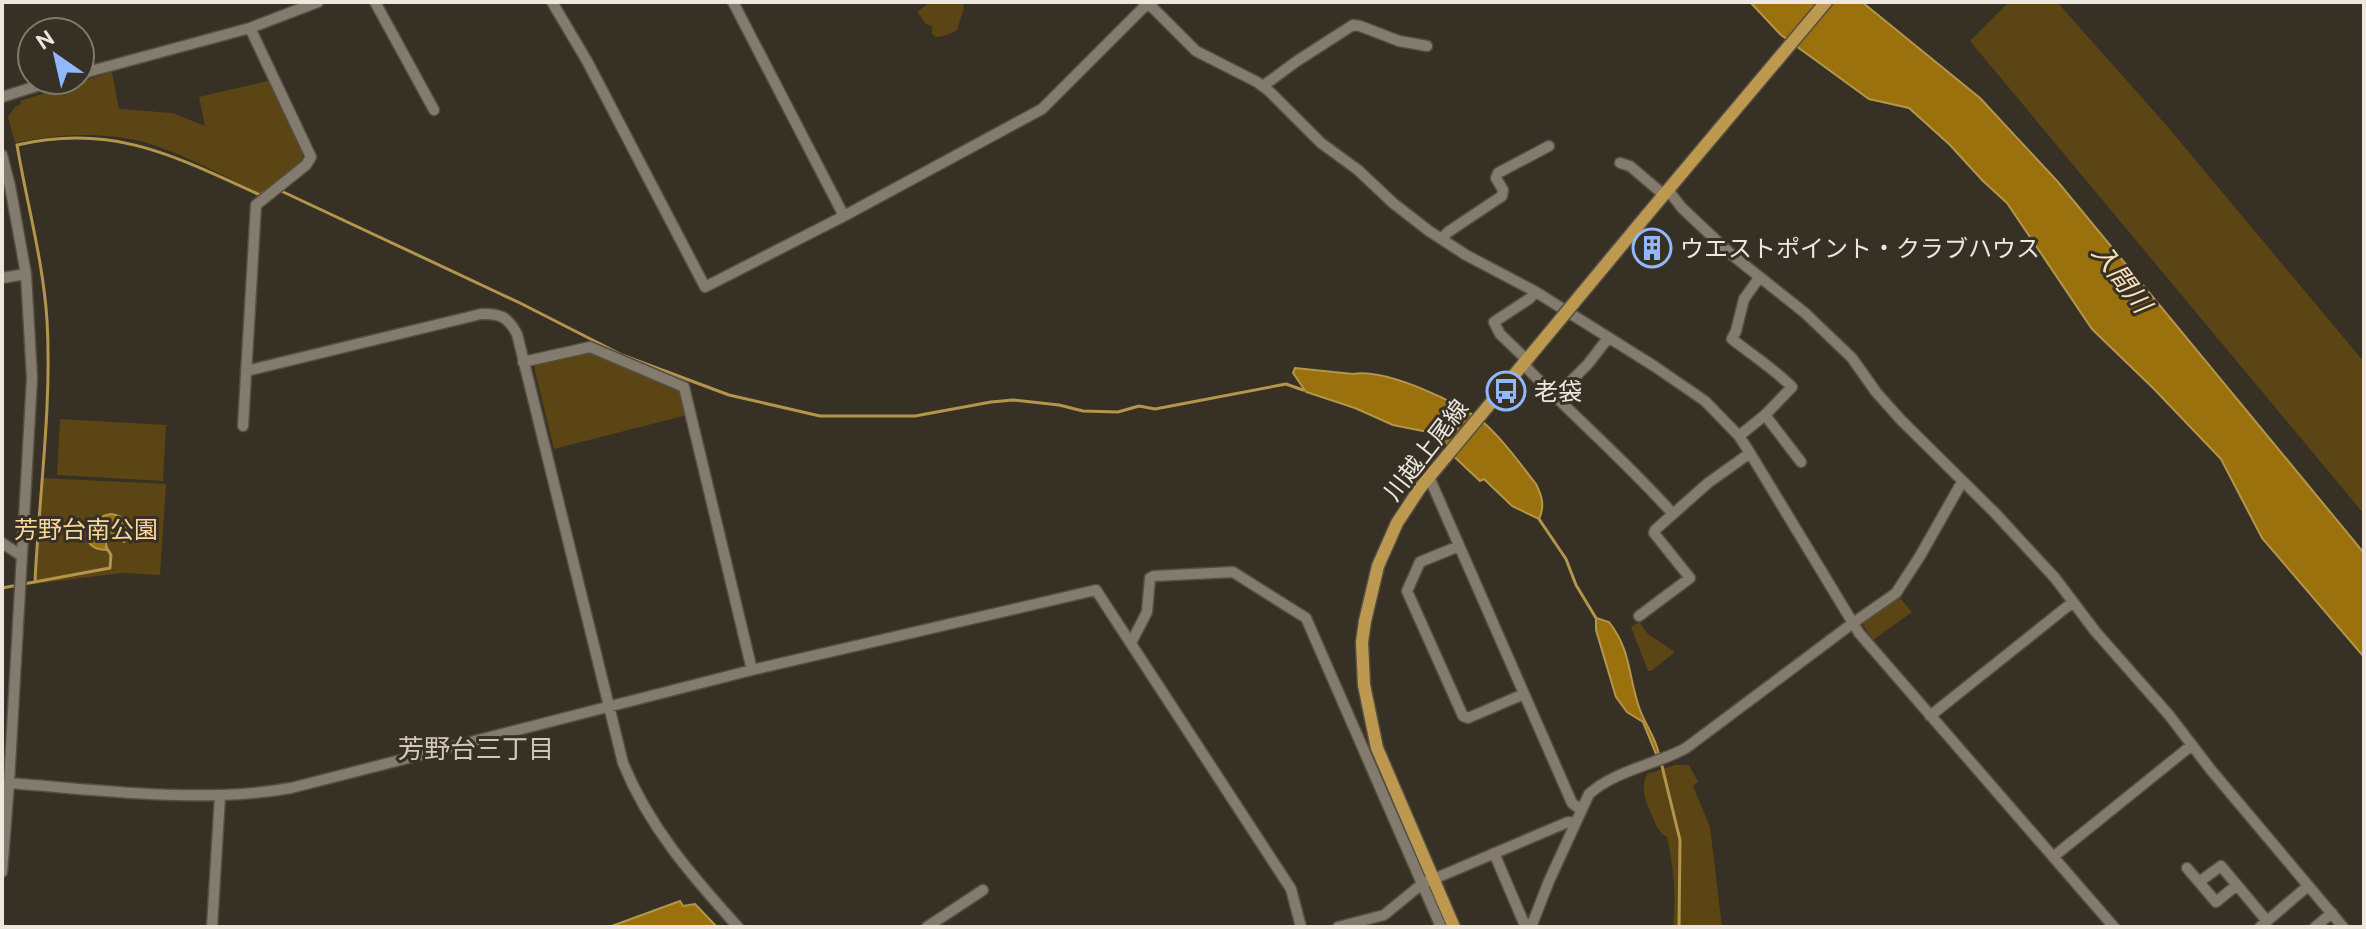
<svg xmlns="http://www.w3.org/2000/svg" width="2366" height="929" font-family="Ubuntu,'Noto Sans JP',sans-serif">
	<rect width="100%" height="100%" fill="#373024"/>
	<path fill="#5c4515" d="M930,2H962L964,8L957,30C953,33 942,37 936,37L932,34V26L926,24L917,12Z
		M2009,2H2057L2167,126L2364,362V514L1970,41Z
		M112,72L119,109L172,113L205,126L199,97L268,81L301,147L303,160L263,195C225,177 185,154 144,142C102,131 56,134 15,143L8,117L15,107L21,104L20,101Z
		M589,350L681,389L687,415L554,449L535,371V366L539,362Z
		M60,419L166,425L163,481L57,475Z
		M41,478L166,484L160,575L121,573L34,584Z
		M1899,597L1912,612L1873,640L1862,623Z
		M1639,622L1648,634L1675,652L1651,671H1648L1631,627Z
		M1675,765H1689L1698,782L1693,786L1710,827L1722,927H1673C1676,896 1674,868 1667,837C1656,831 1655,821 1650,811C1644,797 1641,788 1647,774Z"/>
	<path fill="#9a710d" stroke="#b3954c" stroke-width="2" d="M1750,2H1862L1980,98L2058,182L2364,553V657L2262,538L2221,459L2154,389L2092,329L2007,203L1983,181L1950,145L1909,108L1869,99L1781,35Z
		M1295,368L1353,374C1385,368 1459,402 1484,423C1504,440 1520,464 1536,484C1542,496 1545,506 1539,519L1512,506L1484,479L1480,481L1428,432L1393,425L1355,408L1306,392L1293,373Z
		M111,514C123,516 131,522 131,535L124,542L117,537L108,538L106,542L107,550C75,549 86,518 111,514Z
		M1596,618L1609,622C1631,650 1628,675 1639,707C1644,723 1655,736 1659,754H1656L1643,722L1627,712L1616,697L1596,630Z
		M680,901L683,906L695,904L717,927H609Z"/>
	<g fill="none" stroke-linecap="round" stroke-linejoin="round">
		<path stroke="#b3954c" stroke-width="3" d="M279,190L520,303L622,355L729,395L820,416H915L991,402L1013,400L1059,405L1083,411L1118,412L1139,406L1155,409L1286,384L1303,390
			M1539,519L1566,559L1576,585L1596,618
			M35,582C39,495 52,407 47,320C43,260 27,204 17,145C114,123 174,156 260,195L272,187
			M2,588L110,568L111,555L106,547
			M1659,754L1680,840L1679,927"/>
		<g stroke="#544e44" stroke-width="13">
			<path id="minor" d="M375,2L434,110
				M552,2L587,61L705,287L844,216
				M733,2L844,216L1042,109L1148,3
				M1147,2L1196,51L1257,82L1269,91L1321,143L1358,170L1393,203L1429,231L1466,255L1536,292L1654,366L1705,401L1739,436L1750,453L1859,633L2114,927
				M80,74L250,28L318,2
				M1263,86L1297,61L1353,25L1360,26L1399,41L1427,46
				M2,97L56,80
				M2,155L10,186L26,274L32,378L9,783L2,872
				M1620,163L1630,166L1664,195
				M1668,190L1682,208L1732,255L1805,313L1852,358L1876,392L1901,420L1995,513L2055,578L2095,631L2169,715L2211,770L2343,927
				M1441,239L1448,232L1502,196L1503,190L1496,178L1498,173L1549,146
				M2,278L26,274
				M1527,360L1500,334L1494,322L1529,299L1536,292
				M523,362L590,347L684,387L752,670
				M1523,364C1572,415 1626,461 1673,514
				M246,371L481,314C500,313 508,317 517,334L623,763C649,827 692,876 738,927
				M1555,397L1588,364L1608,338
				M1765,415L1801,462
				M243,426L256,205L306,165L311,157L250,28
				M1739,436L1765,415L1792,387C1774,369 1752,355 1732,339L1736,331L1744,299L1759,278
				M1429,477L1572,803L1581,810
				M2,543L22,556
				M1459,546L1420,562L1407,591L1463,716L1468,718L1524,694
				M1639,616L1690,578L1654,533L1655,530L1708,483L1750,453
				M1131,643L1147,612L1150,578L1154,576L1233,572L1306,618L1441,927
				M1930,716L2073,602
				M9,783C101,790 201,804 291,788L752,670L1096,590L1291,889L1301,927
				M1494,853L1523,921L1530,927
				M2053,857L2192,745
				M2187,868L2216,902L2237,885
				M2199,882L2221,866L2267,921
				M212,927L220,796
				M927,927L983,890
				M1338,927L1384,915L1422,884L1568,822L1575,823
				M1531,927L1549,881L1589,794C1616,770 1655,765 1686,748L1853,623L1896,593L1920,556L1962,482
				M2260,927L2308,886
				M2315,927L2332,913"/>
		</g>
		<g stroke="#544e44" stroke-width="15">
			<path id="major" d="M1646,216L1826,2
				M1454,927L1377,748L1364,685L1362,642L1365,621L1378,566L1397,523L1420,488L1549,333"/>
		</g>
		<use href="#minor" stroke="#837b6d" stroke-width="10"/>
		<use href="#major" stroke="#bd994f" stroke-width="12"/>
		<g stroke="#544e44" stroke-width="15" stroke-linecap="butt">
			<path id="major-bridge" d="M1549,333L1646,216"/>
		</g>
		<use href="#major-bridge" stroke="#bd994f" stroke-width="12"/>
	</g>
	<defs>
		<g id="building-ring" transform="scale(2)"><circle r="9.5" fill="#373024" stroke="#91b8fd" stroke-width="1.5"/><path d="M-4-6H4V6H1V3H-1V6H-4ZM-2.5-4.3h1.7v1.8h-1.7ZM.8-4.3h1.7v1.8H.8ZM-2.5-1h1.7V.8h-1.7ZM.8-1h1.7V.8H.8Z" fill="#91b8fd"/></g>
		<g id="bus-ring" transform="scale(2)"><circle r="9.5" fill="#373024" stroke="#91b8fd" stroke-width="1.5"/><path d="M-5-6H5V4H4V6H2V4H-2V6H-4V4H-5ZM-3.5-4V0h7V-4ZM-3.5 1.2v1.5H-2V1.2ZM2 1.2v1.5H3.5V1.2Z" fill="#91b8fd"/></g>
	</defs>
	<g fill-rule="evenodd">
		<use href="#building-ring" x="1652" y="248"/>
		<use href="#bus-ring" x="1506" y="391"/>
	</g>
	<g text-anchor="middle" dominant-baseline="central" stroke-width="6" stroke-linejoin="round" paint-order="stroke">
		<g font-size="24" fill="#ece8e0" stroke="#373024" text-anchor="start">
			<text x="1680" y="248">ウエストポイント・クラブハウス</text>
			<text x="1534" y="391">老袋</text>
		</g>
		<g font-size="24" fill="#ece8e0" stroke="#373024">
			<text transform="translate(1426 450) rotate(-52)">川越上尾線</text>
		</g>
		<g font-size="24" fill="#fad89b" stroke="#373024">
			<text x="86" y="529">芳野台南公園</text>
		</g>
		<g font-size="26" font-style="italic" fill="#f8e1b9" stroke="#373024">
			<text transform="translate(2122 278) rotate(53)">入間川</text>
		</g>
		<g font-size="26" fill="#d1c8b9" stroke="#373024">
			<text x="476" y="748">芳野台三丁目</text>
		</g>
	</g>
	<rect width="2366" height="929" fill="none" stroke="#ece8e0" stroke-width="8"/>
	<g transform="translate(56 56) rotate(326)"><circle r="38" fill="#373024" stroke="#7f7a6f" stroke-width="2"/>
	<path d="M0-6L14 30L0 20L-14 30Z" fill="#91b8fd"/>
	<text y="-12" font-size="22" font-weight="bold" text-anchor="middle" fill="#ece8e0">N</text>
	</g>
</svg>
